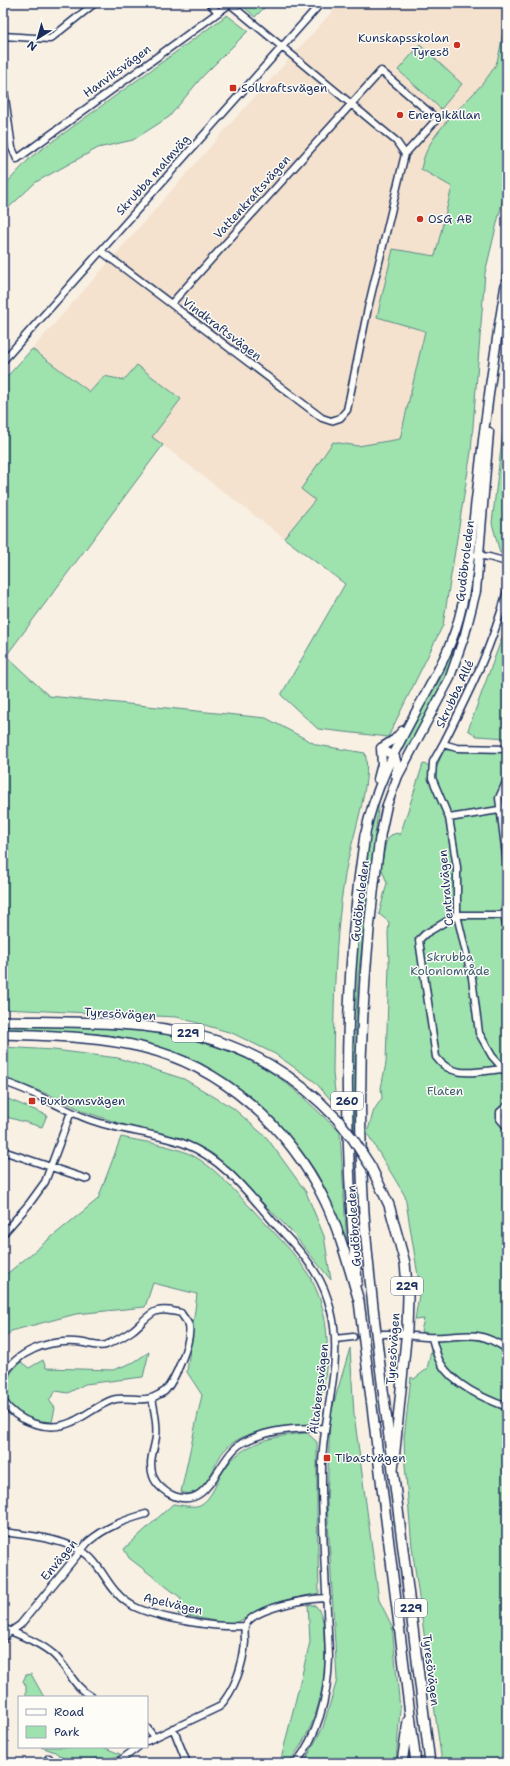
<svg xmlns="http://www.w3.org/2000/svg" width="510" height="1766" font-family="'Shantell Sans',sans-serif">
	<rect width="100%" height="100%" fill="#f9f0e4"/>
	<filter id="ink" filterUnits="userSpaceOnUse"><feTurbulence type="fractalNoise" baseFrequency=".025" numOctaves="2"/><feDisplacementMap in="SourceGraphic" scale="8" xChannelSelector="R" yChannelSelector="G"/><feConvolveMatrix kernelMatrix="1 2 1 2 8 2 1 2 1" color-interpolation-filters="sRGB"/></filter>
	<g filter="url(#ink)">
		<path fill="#f4e2ce" d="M340,3H505L506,16L496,65L421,169L452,187L435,256L393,249L425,331L400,439L358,446L333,442L315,500L284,538L152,437L181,399L137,366L124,380L104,376L91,392L32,349L231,123Z"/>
		<path fill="#9ee2ad" stroke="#5c8886" d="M243,3H269L255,17L241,4Z
			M505,3H507V182L485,273L471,452L443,625L388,737L318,729L281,695L345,584L284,538L315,500L301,489L333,442L358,446L400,439L425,331L377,317L393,249L435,256L452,187L421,169C428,126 474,102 495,66C501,55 505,16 505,3Z
			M227,15L248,31L202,77L169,117L133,140L98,148L36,182L3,213V187L31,157Z
			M420,45L462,84L441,109L398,70Z
			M32,349L90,392L104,376L124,380L137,365L181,399L152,437L163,445L6,656L49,696L266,718L317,745L365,753C373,782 350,843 345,875C334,941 334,1007 333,1073L335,1092L331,1100L314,1081L275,1054L232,1033L177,1017L3,1009V381Z
			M507,398V553H500L492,523Z
			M507,624V738L477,736L468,730Z
			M461,632L462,633C448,672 431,726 399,753L403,741L440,679Z
			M443,750L507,751V1763H442L412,1547L405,1465L404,1438L411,1377L414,1379L427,1369L432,1346L427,1335L421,1331L424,1319L415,1320L420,1288L405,1196L367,1133L374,1110L382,1098L381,1088L386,1063L389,965L388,933L389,922L379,914L387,883L381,867L386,842L391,835L397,833L400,835L423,764L437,767Z
			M390,768L391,770L379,802L358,978L355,1040V1131L352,1126L351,1041L358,931L363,882L372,820Z
			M3,1026C91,1028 192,1022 269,1071C296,1088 317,1111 340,1132L347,1247C338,1223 330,1196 317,1174C269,1098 188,1042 97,1034C66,1031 34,1032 3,1031Z
			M3,1047L54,1050L118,1058L184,1079L233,1108L267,1138L306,1192L324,1236L331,1280L290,1230L216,1156L208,1151L180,1138L128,1126L85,1112L55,1097L3,1077Z
			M3,1097L47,1115L42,1127L3,1116Z
			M121,1137C144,1142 171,1145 192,1155C216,1168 234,1191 253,1210C272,1231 295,1252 310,1277C335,1321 330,1378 313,1424C286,1426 242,1428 223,1452C212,1466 206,1501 181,1492L202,1395L187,1372L197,1294L153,1283L145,1307L76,1314L11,1331L3,1341V1277L98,1199Z
			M350,1348L354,1414L379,1600L392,1626L400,1709L396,1763H304L323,1727L337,1680L327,1502L330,1416Z
			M149,1352L143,1377L85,1384L68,1393L56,1391L49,1400L55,1408L52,1422C45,1421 36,1421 30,1419C1,1410 0,1378 21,1362L29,1368L43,1360L46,1368L113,1370L134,1362Z
			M307,1433L317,1442V1512L319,1593L282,1601L264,1608L236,1623H225L178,1614L181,1598L129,1558L124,1549L173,1504C181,1505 193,1508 200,1505C212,1499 217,1480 224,1470C241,1442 278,1435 307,1433Z
			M308,1604L316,1606C324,1616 324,1626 324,1638C328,1682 317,1729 288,1763H280L310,1642Z
			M31,1674L44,1697H26V1686L23,1681L26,1675Z
			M41,1747H103L120,1754L119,1756C115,1757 108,1759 104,1759C96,1758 92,1757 86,1763H70L55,1752Z"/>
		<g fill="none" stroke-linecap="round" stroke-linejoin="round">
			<path stroke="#cdc9c9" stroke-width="6" stroke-dasharray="6 3" stroke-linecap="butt" d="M353,1337L380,1335"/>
			<g stroke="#1b2f5e" stroke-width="9">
				<path id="minor" d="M209,3L218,12
					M3,36L50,39L95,3
					M3,83L12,148L17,159L231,3
					M101,251L322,418L331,421L340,418L347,410L368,308L405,154L396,141L230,4
					M171,304L381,71L437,119L405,154
					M3,361L321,3
					M476,555L489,557L507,562
					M507,591C493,645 468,695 443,744L457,748L507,749
					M443,744L433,762L432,778L449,818L452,836L457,867V915L472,978L479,1033L492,1056L507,1073
					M507,780L499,798L507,864
					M449,818L499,810
					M507,896L504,915L507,930
					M503,1069C479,1071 452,1080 436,1057L419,940L425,934L457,915H504
					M3,1082C33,1090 59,1108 88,1119C119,1131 153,1132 185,1144C223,1159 249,1194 276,1225C290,1240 305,1255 315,1272C323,1284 328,1298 331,1311C344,1361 323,1414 322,1464C321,1528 327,1593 329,1657C328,1695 320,1732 296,1763
					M507,1106L500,1112V1119L507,1127
					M3,1151L87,1179
					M3,1234L29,1204L45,1182L71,1112
					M383,1334H402
					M413,1336C423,1337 434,1338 444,1337C474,1335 481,1332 507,1349
					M432,1338C434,1345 436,1354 440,1362C453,1385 483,1398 507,1407
					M335,1339L353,1337
					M3,1376C17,1351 48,1340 76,1342C85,1342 98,1348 106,1345C115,1341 125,1336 133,1330C140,1325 149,1313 157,1311C165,1309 173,1311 181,1313C183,1317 188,1322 189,1326C192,1341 175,1380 165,1391C162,1393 158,1395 154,1397C141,1403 125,1395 112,1400C98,1405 86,1416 72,1422C48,1433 17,1422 3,1401
					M152,1398C154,1410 158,1424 156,1437C154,1451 148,1461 153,1476C156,1485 166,1493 174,1496C210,1510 217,1458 242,1443C268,1429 296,1428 325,1428
					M3,1532C28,1535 57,1538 80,1550C97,1559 104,1579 116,1592C121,1598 127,1603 135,1607C161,1619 216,1628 245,1626
					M3,1628C19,1635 39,1642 53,1654C68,1667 73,1687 92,1697
					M3,1640L7,1634L20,1625L88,1542C106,1527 124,1520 146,1514
					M147,1728L154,1737
					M173,1728L187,1763
					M147,1741L219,1707C235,1690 243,1665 245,1642C245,1637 244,1631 245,1627C250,1608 310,1598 327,1598
					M44,1763L49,1758
					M117,1763L138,1747"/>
			</g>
			<g stroke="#1b2f5e" stroke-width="11">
				<path id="major" d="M381,748L395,757L397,765L395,774
					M378,779L382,764L381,748L395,739L402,731
					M365,835C375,783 402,738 427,691C438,671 449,650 456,628C470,584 471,537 477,491C485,419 495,347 507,275
					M380,838L387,805L398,776L449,680L465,634L476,591L489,432"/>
			</g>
			<g stroke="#1b2f5e" stroke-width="12">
				<path id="highway" d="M380,838C362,963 356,1088 364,1213C370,1299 383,1385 393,1470
					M3,1021C136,1024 239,1015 338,1120
					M3,1034C49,1036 96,1036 141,1047C222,1066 289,1127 325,1201C340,1232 349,1268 359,1301L416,1763
					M371,1167L389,1205L405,1263L408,1296L407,1329L393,1470L430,1763
					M357,1282C343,1133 343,983 365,835
					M402,1763L408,1721"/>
			</g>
			<use href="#minor" stroke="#fdfcf7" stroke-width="6"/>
			<use href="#major" stroke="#fdfcf7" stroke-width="8"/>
			<use href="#highway" stroke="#fdfcf7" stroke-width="9"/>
			<g stroke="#1b2f5e" stroke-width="12" stroke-linecap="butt">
				<path id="highway-bridge" d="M338,1120L353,1139L371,1167"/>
			</g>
			<use href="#highway-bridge" stroke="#fdfcf7" stroke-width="9"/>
		</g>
	</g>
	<g fill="#c8321e" stroke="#fdfcf7" stroke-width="1.5">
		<circle cx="457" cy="45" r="4"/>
		<rect x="229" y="84" width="8" height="8" rx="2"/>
		<circle cx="400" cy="115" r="4"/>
		<circle cx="420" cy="219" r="4"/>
		<rect x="28" y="1097" width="8" height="8" rx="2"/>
		<rect x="323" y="1454" width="8" height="8" rx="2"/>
	</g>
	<g text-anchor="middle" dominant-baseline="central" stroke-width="3" stroke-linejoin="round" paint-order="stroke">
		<g fill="#fdfcf7" stroke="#5f6c8c" stroke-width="1">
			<rect x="172" y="1024" width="32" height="18" rx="3"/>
			<rect x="331" y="1092" width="32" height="18" rx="3"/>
			<rect x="391" y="1277" width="32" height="18" rx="3"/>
			<rect x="395" y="1599" width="32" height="18" rx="3"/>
		</g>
		<g font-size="11" font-weight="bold" fill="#1b2f5e">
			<text x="188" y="1033">229</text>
			<text x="347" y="1101">260</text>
			<text x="407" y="1286">229</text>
			<text x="411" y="1608">229</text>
		</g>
		<g font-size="12" fill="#1b2f5e" stroke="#fdfcf7" text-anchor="start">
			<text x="449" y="38" text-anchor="end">Kunskapsskolan<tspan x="449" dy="14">Tyresö</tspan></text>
			<text x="241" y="88">Solkraftsvägen</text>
			<text x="408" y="115">Energikällan</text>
			<text x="428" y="219">OSG AB</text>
			<text x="40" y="1101">Buxbomsvägen</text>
			<text x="335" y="1458">Tibastvägen</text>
		</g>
		<g font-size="12" fill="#1b2f5e" stroke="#fdfcf7">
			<text transform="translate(117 71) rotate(-36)">Hanviksvägen</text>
			<text transform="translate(153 175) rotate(-48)">Skrubba malmväg</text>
			<text transform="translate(252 197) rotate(-48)">Vattenkraftsvägen</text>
			<text transform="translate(222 329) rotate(37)">Vindkraftsvägen</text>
			<text transform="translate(465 561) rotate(-83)">Gudöbroleden</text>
			<text transform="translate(455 694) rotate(-65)">Skrubba Allé</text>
			<text transform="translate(446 888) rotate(-95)">Centralvägen</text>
			<text transform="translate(360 901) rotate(-83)">Gudöbroleden</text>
			<text transform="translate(120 1014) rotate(3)">Tyresövägen</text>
			<text transform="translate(354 1226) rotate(-94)">Gudöbroleden</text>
			<text transform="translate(393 1349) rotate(-86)">Tyresövägen</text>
			<text transform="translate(319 1389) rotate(-83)">Ältabergsvägen</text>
			<text transform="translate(59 1560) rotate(-50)">Envägen</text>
			<text transform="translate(173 1604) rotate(13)">Apelvägen</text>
			<text transform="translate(431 1670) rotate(83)">Tyresövägen</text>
		</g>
		<g font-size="12" fill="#3c5c72" stroke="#fdfcf7">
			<text x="450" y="957">Skrubba<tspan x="450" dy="14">Koloniområde</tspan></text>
			<text x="445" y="1091">Flaten</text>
		</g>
	</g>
	<rect width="510" height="1766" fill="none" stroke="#fdfcf7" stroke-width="16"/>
	<rect x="8" y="8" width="494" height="1750" fill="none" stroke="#1b2f5e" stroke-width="1.5" filter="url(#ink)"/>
	<rect x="18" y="1696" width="130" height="52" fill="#fdfcf7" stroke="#a3aaba"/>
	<rect x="26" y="1709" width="20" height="6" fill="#fdfcf7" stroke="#a3aaba"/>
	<text x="54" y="1716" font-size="12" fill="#1b2f5e">Road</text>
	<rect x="26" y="1726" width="20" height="12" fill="#9ee2ad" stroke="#a3aaba"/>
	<text x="54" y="1736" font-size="12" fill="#1b2f5e">Park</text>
	<g transform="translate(38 38) rotate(217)" stroke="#fdfcf7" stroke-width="3" paint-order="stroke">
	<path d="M0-3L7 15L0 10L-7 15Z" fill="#1b2f5e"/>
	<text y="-6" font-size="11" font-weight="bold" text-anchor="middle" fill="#1b2f5e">N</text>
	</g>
</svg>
